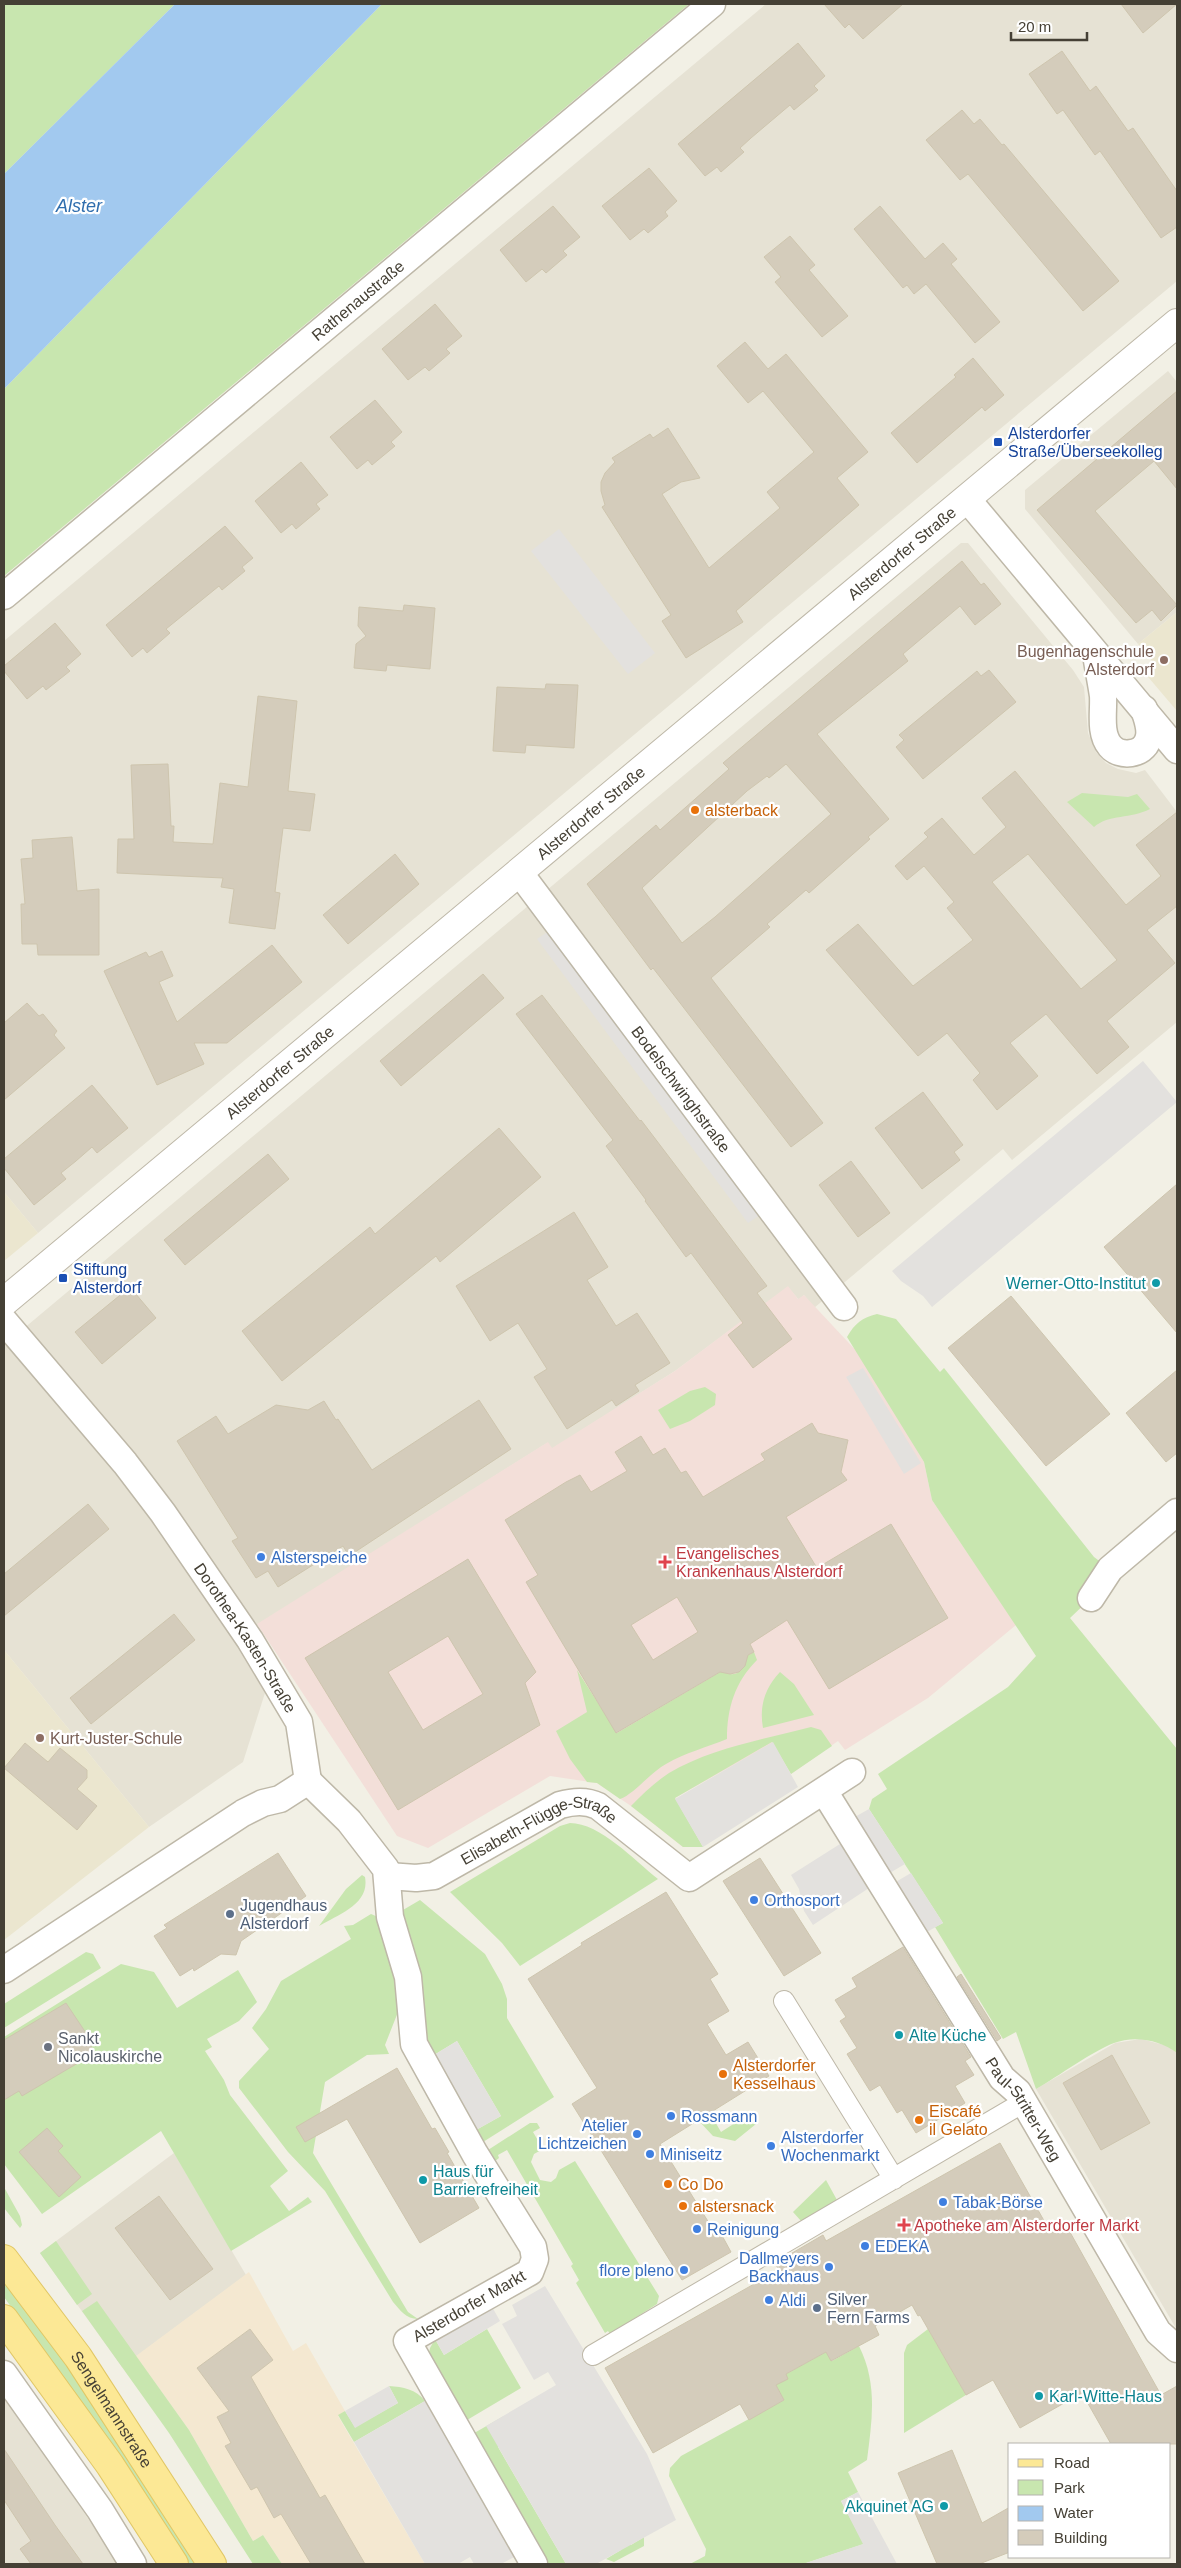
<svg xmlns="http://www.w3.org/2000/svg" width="1181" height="2568" font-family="Helvetica,sans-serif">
	<rect width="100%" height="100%" fill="#f2f0e5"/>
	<path fill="#e6e2d4" d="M766,4H1177V281L38,1233L4,1192V641Z
		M1168,371L1177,382V612L1138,644L1025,509V490Z
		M961,543H968L1073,670L1084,687L1088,733L1096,752L1106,763L1118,769L1136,773L1145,770L1177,812V1022L1012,1160L1003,1149L814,1308L804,1295L799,1300L788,1287L675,1371L552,1449L547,1443L234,1640L265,1693L243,1762L149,1827L4,1650V1345Z
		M1141,2039L1168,2046L1177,2053V2330L1036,2089L1115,2043Z
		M174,2153L246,2275L122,2367L40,2253Z
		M4,2397L46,2457L119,2564H4Z"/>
	<path fill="#f4e8d1" d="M249,2272L293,2351L306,2343L345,2411L338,2416L425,2564H282L263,2535L253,2541L189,2430L136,2356Z"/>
	<path fill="#ebe6cf" d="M1177,612V711L1143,671L1153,662L1138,644Z
		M4,1192L38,1233L4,1261Z
		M4,1650L149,1827L4,1940Z"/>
	<path fill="#f3dfd9" d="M788,1286L798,1299L804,1295L862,1357L924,1462L932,1500L1016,1625L928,1698L845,1750L838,1741L791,1774L773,1743L675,1798L703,1847H683L631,1806L597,1783L550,1776L428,1848L397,1836L257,1624L548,1442L552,1448L675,1371Z"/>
	<path fill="#c8e6af" d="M4,4H175L4,174Z
		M382,4H689L4,576V389Z
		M1082,793L1128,797L1137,794L1150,809C1131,819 1109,814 1094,827L1067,802Z
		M877,1314L896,1319L940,1372L944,1368L1094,1557L1110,1569L1091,1598L1070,1618L1177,1749V2053C1161,2040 1134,2035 1114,2043C1091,2052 1059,2076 1036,2089L1016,2032L1003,2039L935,1927L943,1923L869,1809L872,1799L887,1789L878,1774L1008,1687L1036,1656L932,1500L924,1462L847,1337C855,1323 862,1318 877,1314Z
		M705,1387L716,1394L715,1405L690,1421L670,1429L658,1410L690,1391Z
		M754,1652L757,1660C735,1682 727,1708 727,1739C707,1747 685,1753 666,1764C651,1772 633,1795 620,1799L597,1783L587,1782L570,1759L556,1731L587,1712L577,1670L617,1733L722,1671C736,1679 744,1671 745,1657Z
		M780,1672L794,1684L814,1715L763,1728C759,1706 765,1688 780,1672Z
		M811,1727L821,1730L832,1746L791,1774L772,1742L675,1798L703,1847H683L631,1806C643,1794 655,1782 669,1773C711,1748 765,1739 811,1727Z
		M570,1823C600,1823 634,1860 658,1879L520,1966L502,1943L450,1892L560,1826Z
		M362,1875L365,1877C370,1904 339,1914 319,1926L346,1889Z
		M420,1900L485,1954L502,1984L507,1999V2018L554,2097L483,2142L476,2130L501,2116L457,2041L434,2055L425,2038L400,1918L403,1910Z
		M371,1914L378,1917L399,1979L400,2007L385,2045L389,2054L367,2055L325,2082L313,2153L408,2312L418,2319C406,2319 400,2310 393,2302L325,2191L288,2152L239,2088V2081L269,2049L252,2028L266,2009L281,1981L351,1939L344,1926L353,1925Z
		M86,1952L93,1954L101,1968L4,2028V2004Z
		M121,1964L154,1972L177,2008L238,1970L257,2002L239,2021L207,2039L212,2047L205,2051L224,2080L230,2095L288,2171L270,2186L289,2211L308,2197L312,2202L231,2251L161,2131L42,2214L4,2164V2037Z
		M710,2113L721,2132L749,2114L756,2124L735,2141L713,2136L698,2120Z
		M530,2123H537L540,2128L533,2132L543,2149L534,2154L531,2162L540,2180L551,2182L556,2178L559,2170L575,2161L659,2296L657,2304L610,2334L608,2331L605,2333L576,2283L579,2280L571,2266L573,2264L507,2150L498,2155L499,2158L494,2162L488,2150Z
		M826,2180L837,2200L801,2221L793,2212Z
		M4,2187L20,2216L22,2225L20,2228L4,2208Z
		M56,2241L92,2294L77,2305L40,2253Z
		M4,2278L152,2484L203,2564H190L142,2491L4,2297Z
		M97,2301L189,2430L253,2541L263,2535L282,2564H253L169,2433L82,2311Z
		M487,2329L521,2388L462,2423L428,2358L430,2348L435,2339L444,2355Z
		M928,2329L966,2395L904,2433V2353L907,2345Z
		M859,2346C878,2384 872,2420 867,2460L848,2472L858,2492L841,2501L864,2544L803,2564H690L705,2556L706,2549L669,2476L670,2468L681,2456L784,2400L776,2385L786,2374L826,2352L832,2361Z
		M389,2386C403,2387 416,2389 425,2401L354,2442L338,2415L345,2411L355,2427L398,2403Z
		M504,2416L498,2447L566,2564H545L469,2436Z
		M546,2444L631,2545L644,2537V2546L614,2562L606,2559L621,2550Z"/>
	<path fill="#e3e1de" d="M559,529L655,653L628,674L531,551Z
		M552,929L763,1213L748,1223L537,939Z
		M1143,1061L1177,1102L932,1307L923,1296L901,1281L892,1271Z
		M863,1368L921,1463L904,1474L846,1377Z
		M773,1742L798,1787L703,1847L675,1799Z
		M869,1809L905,1864L888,1874L853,1818Z
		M840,1844L869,1888L813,1925L804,1911L799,1889L791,1875Z
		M911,1873L943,1923L925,1933L894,1883Z
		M457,2041L501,2116L476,2130L434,2055Z
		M545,2286L647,2454L676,2520L596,2564H566L486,2426L556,2385L548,2372L534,2380L502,2324L517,2316L512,2305Z
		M491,2305L500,2321L444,2355L435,2339Z
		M389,2386L398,2403L355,2428L345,2411Z
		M425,2401L516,2556L501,2564H474L470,2557L458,2564H425L354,2442Z
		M858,2492L897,2564H803L863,2544L841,2501Z"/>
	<path fill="#a2c9ef" d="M175,4H382L4,389V174Z"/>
	<path fill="#d4ccbb" stroke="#cec5ae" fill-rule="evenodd" d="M824,4H903L863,39L849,24L845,28Z
		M1121,4H1177L1143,33Z
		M798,43L825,76L814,86L818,90L794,110L790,105L751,138L740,148L744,152L721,172L717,167L705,176L678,144Z
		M1062,51L1090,91L1096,86L1128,131L1133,128L1177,191V227L1161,238L1100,151L1095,155L1063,110L1057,114L1029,74Z
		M962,110L974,124L980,119L1002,145L1004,144L1119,281L1083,311L968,174L960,180L926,140Z
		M649,168L677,201L665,212L668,216L648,233L644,229L630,240L602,206Z
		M553,206L580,237L563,251L567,255L546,273L542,269L526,282L500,250Z
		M880,206L925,259L943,243L957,259L951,264L1000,322L975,343L926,284L914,294L907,285L903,288L854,229Z
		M790,236L815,265L809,270L848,316L822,337L775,282L781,277L764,257Z
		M435,304L462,336L446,349L450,353L429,371L425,367L408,380L382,349Z
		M745,342L768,369L786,354L868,452L837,478L859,505L736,611L743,622L686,658L662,621L671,615L602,507L605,505L601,491V482L605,473L615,462L612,458L650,434L653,438L668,428L700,478L681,482L662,494L709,568L780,508L767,492L814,452L763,391L748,403L717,366Z
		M973,358L1004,395L985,411L982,407L917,463L891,433L956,377L954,375Z
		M1177,391V489L1154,461L1095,511L1177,605L1161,621L1152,610L1136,623L1037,510Z
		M375,400L402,432L391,442L395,446L372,465L368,460L357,469L330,437Z
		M301,462L328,495L316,504L320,509L296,529L292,524L281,533L255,501Z
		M225,526L253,558L242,567L245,571L222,590L219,586L166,629L170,633L147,653L143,648L132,657L106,625Z
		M962,561L981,585L984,583L1001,604L975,625L960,606L903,654L908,661L817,734L889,819L868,837L870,839L809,893L806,890L767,924L770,927L711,978L823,1123L791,1147L677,999L653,968L651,970L587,884L656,825L660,830L729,769L723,763ZM786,764L831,814L715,917L682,943L642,888L747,791L767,776L769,778Z
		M404,605L435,608L430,669L387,665L386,671L354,668L356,644L366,636L358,626L359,607L403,611Z
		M55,623L81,654L66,667L70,671L46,690L43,686L27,699L4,671V666Z
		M989,670L1016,702L923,779L896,747L904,740L899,735L977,671L981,676Z
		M546,684L578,685L574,748L526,745L525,753L493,751L497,687L545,689Z
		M258,696L297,701L288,791L315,794L310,831L283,828L275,892L280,893L275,929L229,923L234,889L221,887L223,878L117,873L118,839H134L131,765L168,764L171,826H174L173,842L213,844L220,783L248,787Z
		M1015,771L1126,905L1161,876L1136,845L1177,812V906L1147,930L1175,963L1107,1021L1129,1047L1097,1074L1046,1014L1010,1043L1038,1076L997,1110L973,1080L980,1073L947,1033L918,1056L826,950L858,924L913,986L973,940L947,908L954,902L924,866L907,880L895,866L928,837L924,833L942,818L974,855L1006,827L982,798ZM1028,854L1117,960L1081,989L992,882Z
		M72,837L77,891L99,889V955H38L37,944H22L21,904H25L21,859L33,858L32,840Z
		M395,854L419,884L348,944L323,915Z
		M272,945L302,982L227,1043H194L204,1064L157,1085L104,971L146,952L149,957L162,951L173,976L159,982L177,1022Z
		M483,974L504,998L401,1086L380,1061Z
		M542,995L640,1121L641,1120L767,1286L757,1293L792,1339L753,1368L728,1335L743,1323L691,1253L686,1257L645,1201L646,1200L606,1146L613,1140L516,1014Z
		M27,1003L39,1016L43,1014L57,1031L54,1035L65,1048L4,1100V1023Z
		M92,1085L128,1128L97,1153L92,1147L76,1161L61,1173L66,1179L34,1205L4,1168V1159Z
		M923,1092L963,1145L954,1152L960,1160L922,1189L875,1128Z
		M499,1128L541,1177L440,1262L436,1256L282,1381L242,1331L370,1227L375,1234Z
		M268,1154L289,1179L185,1265L164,1240Z
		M851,1161L890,1213L858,1237L819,1185Z
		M1177,1184V1333L1104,1247Z
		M574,1212L608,1267L587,1280L616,1326L637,1313L670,1363L635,1385L639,1391L616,1406L612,1400L567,1429L534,1377L547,1369L518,1323L490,1341L456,1286Z
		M130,1287L156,1318L102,1364L75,1332Z
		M1011,1296L1110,1414L1046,1466L948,1348Z
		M1177,1370V1453L1166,1462L1126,1413Z
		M479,1400L511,1449L349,1556L343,1546L278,1587L268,1571L256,1578L232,1541L238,1538L177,1441L216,1416L228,1434L276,1405L308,1410L324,1401L336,1420L338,1419L372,1470Z
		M812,1423L818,1433L848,1440L841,1472L847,1480L786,1517L817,1568L891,1524L948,1618L829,1689L787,1620L750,1644L754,1652L748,1655L745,1666L739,1672L730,1674L720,1672L616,1733L526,1582L538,1575L505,1520L566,1482L580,1475L591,1492L627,1471L615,1452L641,1436L653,1455L665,1448L681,1473L686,1471L703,1497L765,1460L761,1454ZM677,1597L698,1632L653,1660L631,1625Z
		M88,1504L109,1529L4,1616V1574Z
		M468,1559L536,1672L525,1683L540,1725L398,1810L305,1658ZM448,1636L483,1694L423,1730L388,1672Z
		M174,1614L195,1640L91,1724L70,1698Z
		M25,1743L48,1762L60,1748L87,1770V1778L77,1789L97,1806L77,1830L4,1768Z
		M278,1853L306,1896L241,1941L236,1955L221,1954L194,1971L193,1968L180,1976L154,1936L167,1928L164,1925Z
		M760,1858L821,1953L784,1976L723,1881Z
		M666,1892L718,1974L710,1979L729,2011L707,2024L726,2055L748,2042L769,2076L660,2144L714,2231L719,2230L731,2252L682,2280L572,2104L597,2088L528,1979L582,1945L581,1943Z
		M903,1947L971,2057L965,2061L974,2075L955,2086L965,2103L916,2133L902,2110L897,2113L880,2085L870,2091L847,2054L857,2048L840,2021L846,2017L835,2000L857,1987L852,1978Z
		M961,1974L1001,2038L997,2041L957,1977Z
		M66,2003L90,2039L88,2041L95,2053L22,2096L19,2091L4,2100V2040Z
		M1112,2055L1150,2123L1101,2150L1063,2083Z
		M397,2068L432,2129L435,2128L449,2152L447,2153L479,2208L420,2243L347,2119L305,2142L296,2127Z
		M47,2128L63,2146L58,2151L81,2177L59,2197L19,2152Z
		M1000,2143L1051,2233L1066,2225L1161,2395L1177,2386V2444H1111L1082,2393L1020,2428L993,2380L966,2395L920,2315L918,2316L912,2305L875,2326L879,2335L831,2361L826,2352L786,2374L788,2379L776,2385L784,2400L749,2420L740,2404L653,2453L605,2368L779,2270L775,2263L823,2235L826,2241Z
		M159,2196L213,2269L170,2300L115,2228Z
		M250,2329L273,2360L251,2377L320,2498L325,2495L365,2564H311L281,2514L274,2518L257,2487L251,2490L225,2446L231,2443L217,2417L229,2411L197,2368Z
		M4,2449L55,2525L83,2564H31L20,2549L31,2541L4,2500Z
		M952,2450L982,2523L1010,2507V2552L979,2564H937L898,2473Z"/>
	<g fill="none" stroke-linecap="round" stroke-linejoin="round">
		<g stroke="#beb8a8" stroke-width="22">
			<path id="pedestrian" d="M784,2001L894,2179
				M593,2355L1024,2102"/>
		</g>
		<g stroke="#beb8a8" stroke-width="29">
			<g id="minor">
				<path d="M967,499L1177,750"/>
				<path id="s1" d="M4,596L712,4"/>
				<path d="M1096,654C1098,668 1101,682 1103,696C1104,711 1099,733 1110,746C1120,758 1143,755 1148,740C1152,730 1147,719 1144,709"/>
				<path id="s2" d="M519,872L844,1307"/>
				<path id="s3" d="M4,1321L125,1463L163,1513L250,1640L299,1722L308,1781"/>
				<path d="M1091,1598L1110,1569L1177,1512"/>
				<path d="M308,1781L349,1821L386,1869L390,1917L408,1977L414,2044L475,2154L533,2247L535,2259L530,2272L407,2341L534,2564"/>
				<path id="s4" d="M824,1791L1002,2078L1018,2092L1158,2332L1177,2349"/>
				<path id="s5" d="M388,1876L416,1878L434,1876L560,1805C574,1801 586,1800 598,1806L689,1878L852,1772"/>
				<path d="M4,1970L243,1813L263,1803L280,1799L308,1781"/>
				<path d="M4,2374L100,2510L133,2564"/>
			</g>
		</g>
		<g stroke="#beb8a8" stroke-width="30">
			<g id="tertiary">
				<path id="s6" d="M4,1302L1177,323"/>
			</g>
		</g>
		<g stroke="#e1c765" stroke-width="30">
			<g id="primary">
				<path id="s7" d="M4,2259L78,2357L212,2564"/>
				<path d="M4,2319L110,2465L174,2564"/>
			</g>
		</g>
		<use href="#pedestrian" stroke="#fff" stroke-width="20"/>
		<use href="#minor" stroke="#fff" stroke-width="26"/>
		<use href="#tertiary" stroke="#fff" stroke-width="28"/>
		<use href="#primary" stroke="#fce895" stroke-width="28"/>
	</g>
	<g fill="#1a4fb4" stroke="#fff" stroke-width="2">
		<rect x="993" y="437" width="10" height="10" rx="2.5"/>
		<rect x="58" y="1273" width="10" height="10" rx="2.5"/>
	</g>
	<g fill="#8d6e63" stroke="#fff" stroke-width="2">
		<circle cx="1164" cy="660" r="5"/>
		<circle cx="40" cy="1738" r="5"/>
	</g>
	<g fill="#e8710a" stroke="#fff" stroke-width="2">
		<circle cx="695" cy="810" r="5"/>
		<circle cx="723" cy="2074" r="5"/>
		<circle cx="919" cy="2120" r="5"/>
		<circle cx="668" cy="2184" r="5"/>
		<circle cx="683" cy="2206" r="5"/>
	</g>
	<g fill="#0f9aa8" stroke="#fff" stroke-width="2">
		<circle cx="1156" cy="1283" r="5"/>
		<circle cx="899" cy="2035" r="5"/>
		<circle cx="423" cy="2180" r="5"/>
		<circle cx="1039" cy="2396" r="5"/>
		<circle cx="944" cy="2506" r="5"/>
	</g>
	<g fill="#3f7fe0" stroke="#fff" stroke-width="2">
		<circle cx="261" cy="1557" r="5"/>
		<circle cx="754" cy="1900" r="5"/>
		<circle cx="671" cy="2116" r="5"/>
		<circle cx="637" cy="2134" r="5"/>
		<circle cx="771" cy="2146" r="5"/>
		<circle cx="650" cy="2154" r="5"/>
		<circle cx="943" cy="2202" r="5"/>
		<circle cx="697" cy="2229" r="5"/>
		<circle cx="865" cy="2246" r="5"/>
		<circle cx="829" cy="2267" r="5"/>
		<circle cx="684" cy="2270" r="5"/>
		<circle cx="769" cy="2300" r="5"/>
	</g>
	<g fill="#e0444e" stroke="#fff" stroke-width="2">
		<path d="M662.5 1554.5h5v5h5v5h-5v5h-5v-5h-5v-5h5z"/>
		<path d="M901.5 2217.5h5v5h5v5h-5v5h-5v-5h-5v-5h5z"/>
	</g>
	<g fill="#5c6f8a" stroke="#fff" stroke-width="2">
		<circle cx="230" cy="1914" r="5"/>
		<circle cx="817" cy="2308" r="5"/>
	</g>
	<circle fill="#6b7280" stroke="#fff" stroke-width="2" cx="48" cy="2047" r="5"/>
	<g text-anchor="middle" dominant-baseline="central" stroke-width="4.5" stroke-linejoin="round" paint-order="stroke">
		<g font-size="16" fill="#454035" stroke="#fff">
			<text stroke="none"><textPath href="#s1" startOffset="461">Rathenaustraße</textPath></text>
			<text stroke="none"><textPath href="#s6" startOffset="1169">Alsterdorfer Straße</textPath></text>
			<text stroke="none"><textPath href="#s6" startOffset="764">Alsterdorfer Straße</textPath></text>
			<text stroke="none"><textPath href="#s6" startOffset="359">Alsterdorfer Straße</textPath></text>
			<text stroke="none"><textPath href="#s2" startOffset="271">Bodelschwinghstraße</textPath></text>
			<text stroke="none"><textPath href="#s3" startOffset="399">Dorothea-Kasten-Straße</textPath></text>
			<text stroke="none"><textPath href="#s5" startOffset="165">Elisabeth-Flügge-Straße</textPath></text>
			<text stroke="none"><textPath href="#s4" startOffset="376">Paul-Stritter-Weg</textPath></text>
			<text transform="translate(469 2306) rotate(-30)">Alsterdorfer Markt</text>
			<text stroke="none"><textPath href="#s7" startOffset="185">Sengelmannstraße</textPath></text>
		</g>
		<g font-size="16" fill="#164399" stroke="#fff" text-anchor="start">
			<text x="1008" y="433">Alsterdorfer<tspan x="1008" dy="18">Straße/Überseekolleg</tspan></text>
			<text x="73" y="1269">Stiftung<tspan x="73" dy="18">Alsterdorf</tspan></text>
		</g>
		<g font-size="16" fill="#785e54" stroke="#fff" text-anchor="end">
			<text x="1154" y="651">Bugenhagenschule<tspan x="1154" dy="18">Alsterdorf</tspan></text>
			<text x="50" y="1738" text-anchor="start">Kurt-Juster-Schule</text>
		</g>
		<g font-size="16" fill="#c56008" stroke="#fff" text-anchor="start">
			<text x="705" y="810">alsterback</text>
			<text x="733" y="2065">Alsterdorfer<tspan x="733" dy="18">Kesselhaus</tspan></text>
			<text x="929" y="2111">Eiscafé<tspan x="929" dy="18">il Gelato</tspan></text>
			<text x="678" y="2184">Co Do</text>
			<text x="693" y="2206">alstersnack</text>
		</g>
		<g font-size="16" fill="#0d838f" stroke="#fff" text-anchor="start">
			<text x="1146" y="1283" text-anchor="end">Werner-Otto-Institut</text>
			<text x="909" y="2035">Alte Küche</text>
			<text x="433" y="2171">Haus für<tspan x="433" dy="18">Barrierefreiheit</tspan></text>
			<text x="1049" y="2396">Karl-Witte-Haus</text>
			<text x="934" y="2506" text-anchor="end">Akquinet AG</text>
		</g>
		<g font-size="16" fill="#be3a42" stroke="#fff" text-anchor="start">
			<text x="676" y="1553">Evangelisches<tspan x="676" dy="18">Krankenhaus Alsterdorf</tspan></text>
			<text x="914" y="2225">Apotheke am Alsterdorfer Markt</text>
		</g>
		<g font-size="16" fill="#366cbe" stroke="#fff" text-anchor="start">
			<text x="271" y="1557">Alsterspeiche</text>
			<text x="764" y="1900">Orthosport</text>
			<text x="681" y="2116">Rossmann</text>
			<text x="627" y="2125" text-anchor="end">Atelier<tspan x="627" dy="18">Lichtzeichen</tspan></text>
			<text x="781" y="2137">Alsterdorfer<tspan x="781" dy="18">Wochenmarkt</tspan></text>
			<text x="660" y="2154">Miniseitz</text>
			<text x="953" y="2202">Tabak-Börse</text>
			<text x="707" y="2229">Reinigung</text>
			<text x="875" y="2246">EDEKA</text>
			<text x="819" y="2258" text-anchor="end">Dallmeyers<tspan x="819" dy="18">Backhaus</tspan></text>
			<text x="674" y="2270" text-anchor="end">flore pleno</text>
			<text x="779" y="2300">Aldi</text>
		</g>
		<g font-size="16" fill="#4e5e75" stroke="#fff" text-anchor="start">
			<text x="240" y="1905">Jugendhaus<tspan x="240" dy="18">Alsterdorf</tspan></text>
			<text x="827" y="2299">Silver<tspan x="827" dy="18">Fern Farms</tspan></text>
		</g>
		<g font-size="16" fill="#5b616d" stroke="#fff" text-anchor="start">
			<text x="58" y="2038">Sankt<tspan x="58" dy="18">Nicolauskirche</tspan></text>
		</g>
		<g font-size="18" font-style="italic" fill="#306eae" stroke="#fff">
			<text x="79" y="206">Alster</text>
		</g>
	</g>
	<rect width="1181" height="2568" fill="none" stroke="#454035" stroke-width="10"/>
	<rect x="1008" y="2443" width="162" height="115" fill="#ffffff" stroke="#b5b3ae"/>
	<rect x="1018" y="2459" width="25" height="8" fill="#fce895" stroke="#b5b3ae"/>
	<text x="1054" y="2468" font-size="15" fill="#454035">Road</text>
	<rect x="1018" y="2480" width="25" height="15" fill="#c8e6af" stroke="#b5b3ae"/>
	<text x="1054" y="2493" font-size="15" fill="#454035">Park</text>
	<rect x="1018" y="2506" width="25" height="15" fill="#a2c9ef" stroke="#b5b3ae"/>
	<text x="1054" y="2518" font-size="15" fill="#454035">Water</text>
	<rect x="1018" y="2530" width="25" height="15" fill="#d4ccbb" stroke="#b5b3ae"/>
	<text x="1054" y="2543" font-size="15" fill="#454035">Building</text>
	<path d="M1011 32v8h76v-8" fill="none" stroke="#454035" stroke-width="2.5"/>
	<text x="1018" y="32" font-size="15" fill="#454035" stroke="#ffffff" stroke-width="4" paint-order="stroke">20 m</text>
</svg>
